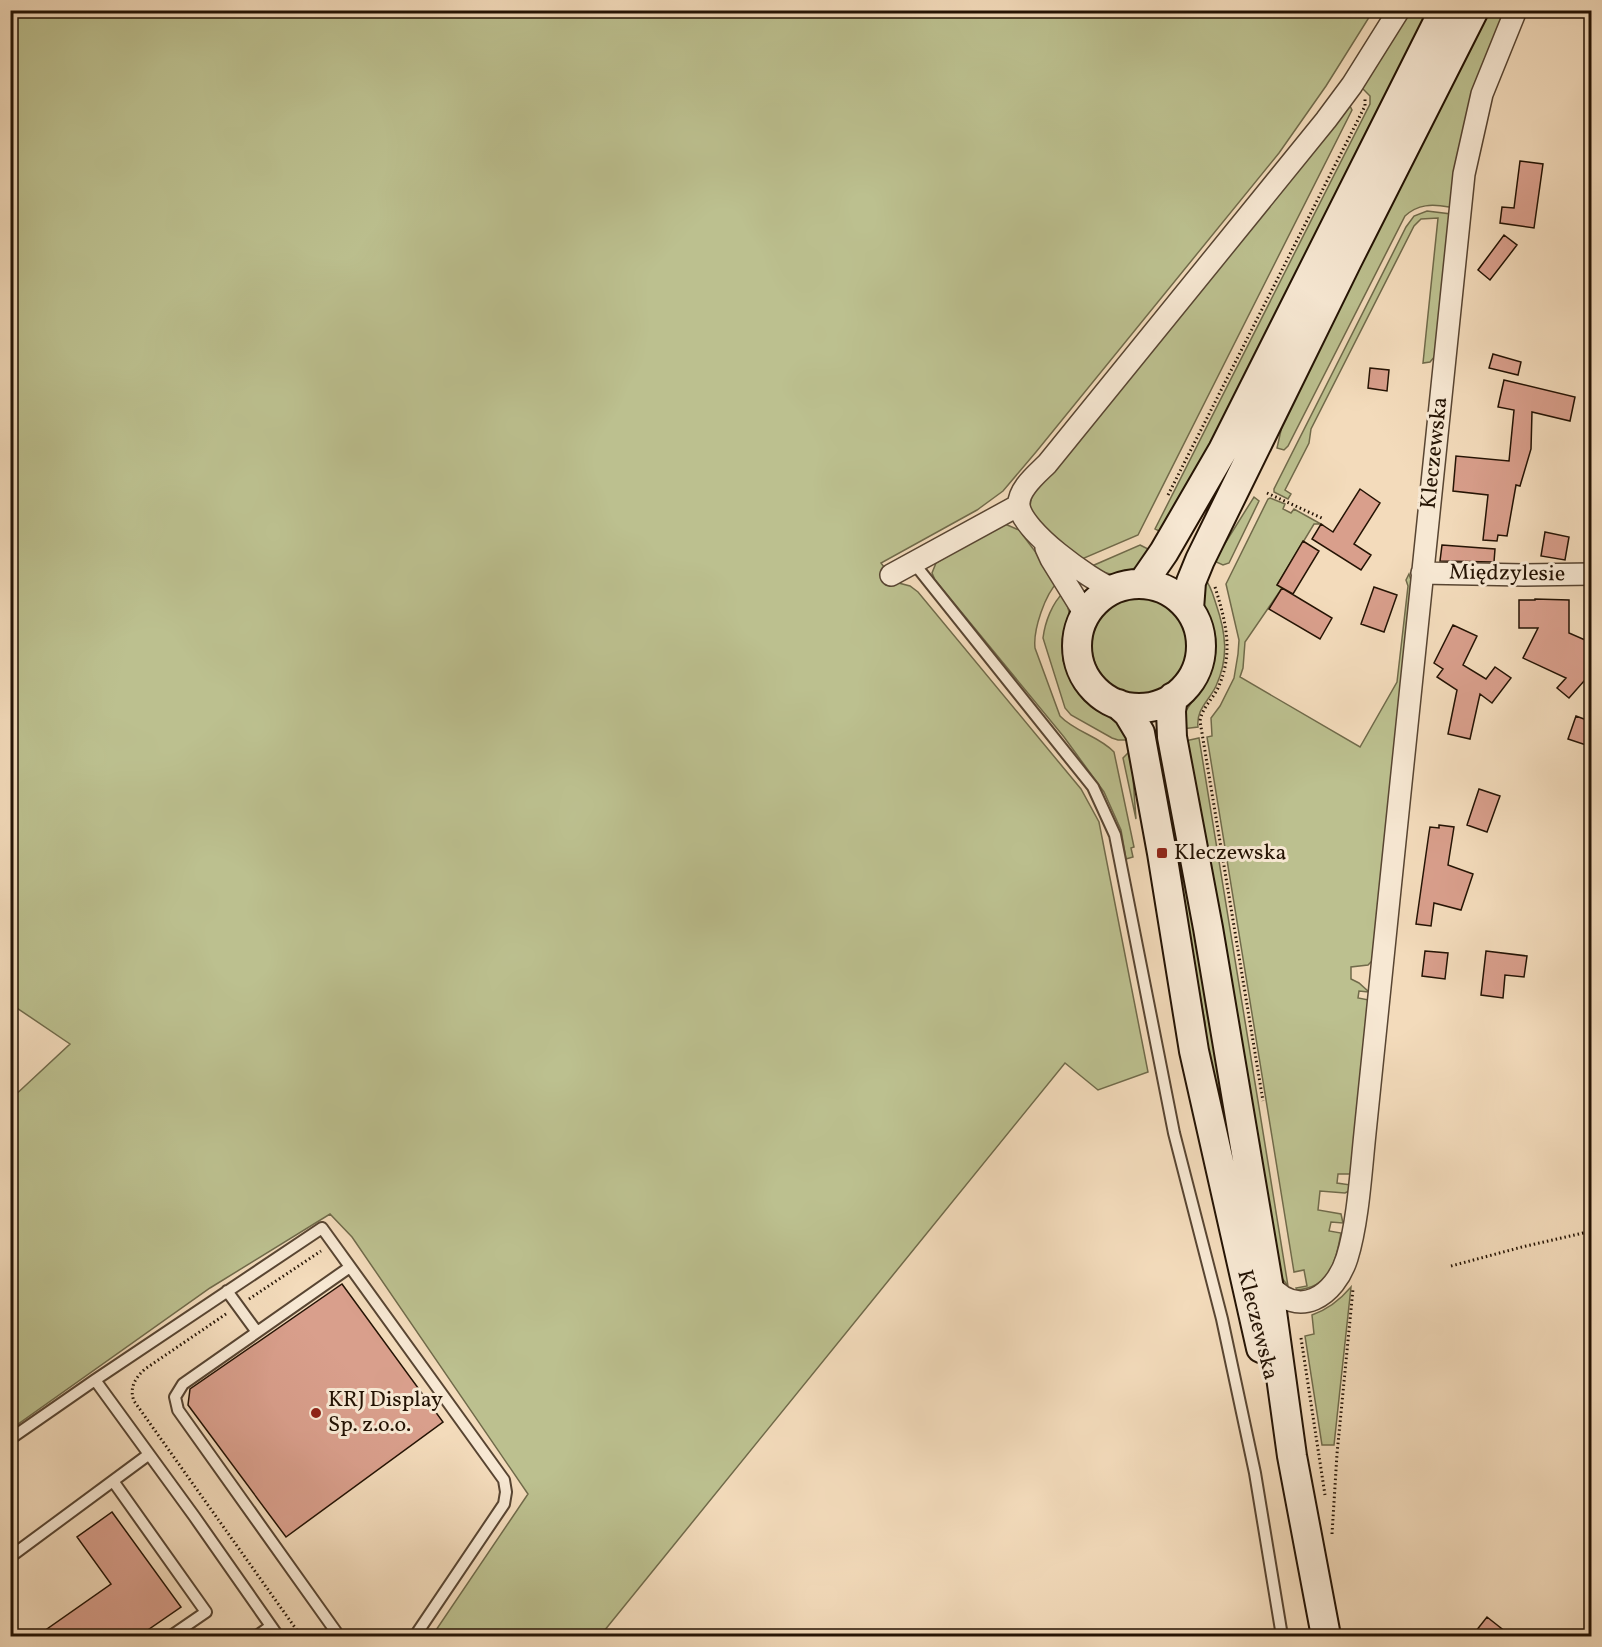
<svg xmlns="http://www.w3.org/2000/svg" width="1602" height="1647" font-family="Vollkorn,serif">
	<rect width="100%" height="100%" fill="#f3dbbb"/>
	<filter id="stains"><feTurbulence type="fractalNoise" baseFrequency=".00333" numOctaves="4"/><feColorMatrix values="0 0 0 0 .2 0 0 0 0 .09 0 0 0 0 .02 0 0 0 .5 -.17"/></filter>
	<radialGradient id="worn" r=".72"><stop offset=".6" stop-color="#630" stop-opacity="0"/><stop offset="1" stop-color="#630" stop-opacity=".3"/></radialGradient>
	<path fill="#bcc08f" stroke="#706a4a" stroke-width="1.5" d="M11,11H1373L1326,86L1279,153L1036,452L1003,491L977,510L881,563L895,582L910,586L918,592L1081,789L1099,822L1148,1072L1098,1090L1065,1063L600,1636H432L528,1494L352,1237L330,1214L210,1288L11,1429V1099L70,1044L11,1004Z
		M1409,11H1433L1229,416L1163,533L1155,529L1370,104V96L1361,87Z
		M1485,11H1507L1451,205L1449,207C1432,204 1418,204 1405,216L1288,446L1284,450L1277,448L1284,417Z
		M1349,104L1352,110L1138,535L1084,558L1080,563L1033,516L1030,506L1032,495Z
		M1427,211L1451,214L1436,355L1430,362L1423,363L1438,218L1421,219L1414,226L1311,429L1309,443L1285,490L1291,494L1288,499L1274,492V489L1406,227L1414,216Z
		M1254,497L1259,501L1229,563L1223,565L1214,561Z
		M1270,498L1285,504L1283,509L1291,513L1294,509L1321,524H1314L1277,585L1282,588L1245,642L1243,668L1240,677L1360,747L1397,682L1408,586L1406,580L1409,574L1412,583L1373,960L1368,965L1351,967V979L1359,983L1369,992L1359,991L1358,998L1369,1000L1352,1174H1338L1337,1183L1351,1185L1349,1191L1345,1193L1320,1191L1318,1210L1341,1214L1343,1223L1331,1222L1329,1231L1341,1233C1336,1261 1331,1287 1297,1290L1296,1288L1307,1286L1304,1270L1294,1272L1207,737L1212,736L1211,718L1220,706L1234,678L1238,654L1239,640L1226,584L1268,499Z
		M1005,524L1019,530L1058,582C1045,594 1033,630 1035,648L1060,716C1075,732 1099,736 1114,752L1134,847L1131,848L1133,857L1126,859L1121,830L1104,792L1064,737L935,580L932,573L936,563L992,528Z
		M1140,545L1152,551C1132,573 1120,584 1092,566Z
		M1205,579C1211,586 1213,595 1216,604C1226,633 1229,658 1216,686C1209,701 1196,709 1198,727L1182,729L1185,712L1205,683L1212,663L1214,643L1202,596Z
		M1064,592L1069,612L1063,648V660L1068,674L1074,687L1083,699L1093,708L1117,722L1128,740H1118L1112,738L1071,715L1065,708L1043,638C1045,622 1052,603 1064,592Z
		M1092 646a48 48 0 1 1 96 0a48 48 0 1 1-96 0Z
		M1199,738L1288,1286L1278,1273L1185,741Z
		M1163,744L1265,1309L1208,1065L1205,1023L1154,746Z
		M1131,750L1136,819L1123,758Z
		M1351,1287L1334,1445H1322L1305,1336L1314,1334L1312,1315C1329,1309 1340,1300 1351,1287Z"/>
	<path fill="#d99f8c" stroke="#241304" stroke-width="1.5" d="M1520,161L1543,164L1534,228L1500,223L1502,207L1514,208Z
		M1504,235L1517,245L1490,280L1478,270Z
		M1493,354L1521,362L1518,375L1489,368Z
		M1370,368L1389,370L1387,391L1368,388Z
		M1504,380L1575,397L1570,421L1532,412L1531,449L1520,486L1516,485L1507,536L1498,535L1497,541L1483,540L1488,495L1453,491L1456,456L1509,461L1514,410L1498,407Z
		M1360,489L1380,503L1354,544L1371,555L1361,570L1312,539L1321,524L1333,532Z
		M1545,532L1569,537L1565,560L1541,556Z
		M1303,541L1319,551L1293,594L1277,585Z
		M1442,545L1495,549L1494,562L1440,561Z
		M1374,587L1397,595L1384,632L1361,624Z
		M1282,588L1332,618L1320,639L1269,609Z
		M1535,599L1569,600V633L1592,643V672L1569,698L1557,688L1566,678L1523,658L1538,628H1519V600H1535Z
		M1453,625L1477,636L1463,665L1486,679L1495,667L1511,678L1492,703L1480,694L1470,739L1448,734L1457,690L1437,677L1443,669L1434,663Z
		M1576,716L1592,722V747L1568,739Z
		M1479,789L1500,796L1487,832L1467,825Z
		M1439,825L1454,827L1448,865L1473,874L1461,910L1434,903L1431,926L1416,924L1429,833L1430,827L1439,828Z
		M1425,951L1448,953L1445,979L1422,976Z
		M1486,951L1527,956L1524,977L1505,975L1503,998L1481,995Z
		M342,1284L443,1422L286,1537L188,1405L190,1389Z
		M112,1512L181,1607L139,1636H37L111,1584L77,1537Z
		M1487,1617L1511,1636H1472Z"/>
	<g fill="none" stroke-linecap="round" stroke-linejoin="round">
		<g stroke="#584532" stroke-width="14">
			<path id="service" d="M913,562L1093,787L1115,835L1174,1133L1222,1319L1255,1473L1282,1636
				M227,1291L257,1332
				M95,1380L194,1516L278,1636
				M10,1439L95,1380L322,1228L504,1480L506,1492L504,1504L415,1636
				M113,1481L206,1612L171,1636
				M10,1557L148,1455
				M257,1636L271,1626
				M339,1636L178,1410L175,1397L183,1384L350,1267"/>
		</g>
		<g stroke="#584532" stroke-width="24">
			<path id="minor" d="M1046,548L1051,559L1085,614
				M1422,573L1524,575L1592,574
				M891,575L1019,505
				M1113,589C1089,579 1023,532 1019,506C1017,490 1037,474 1047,464L1326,120L1352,85L1399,10
				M1268,1283C1298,1321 1335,1296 1347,1258C1358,1223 1361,1171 1365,1133C1373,1055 1381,977 1389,899C1413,657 1440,416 1464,174L1482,94L1516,10"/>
		</g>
		<g stroke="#241304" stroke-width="32">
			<path id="secondary" d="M1142,584L1164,552L1223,450L1444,10
				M1077 646a62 62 0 1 1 124 0a62 62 0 1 1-124 0Z
				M1189,609L1191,582L1200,560L1347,261L1474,10
				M1173,697L1171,711L1172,737L1208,928L1268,1283L1292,1456L1326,1636
				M1118,704L1128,713L1140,733L1162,853L1194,1051L1261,1348"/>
		</g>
		<path stroke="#241304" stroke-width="3" stroke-dasharray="1.5 3" stroke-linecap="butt" d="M1267,493L1324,519
			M1168,495L1365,106V99
			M1215,587C1226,622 1234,653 1218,688C1212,700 1202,708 1200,721L1263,1101
			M1451,1266L1522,1247L1592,1231
			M249,1299L321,1251
			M226,1314L145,1369C135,1378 129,1388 134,1401L301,1636
			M1301,1338L1325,1495
			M1332,1534L1337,1454L1353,1289"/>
		<use href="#service" stroke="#f7e8d3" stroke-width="10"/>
		<use href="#minor" stroke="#f7e8d3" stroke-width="21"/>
		<use href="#secondary" stroke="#f7e8d3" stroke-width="28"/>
	</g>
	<g fill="#8f2418" stroke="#f7e8d3" stroke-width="2">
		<rect x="1156" y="847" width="12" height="12" rx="3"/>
		<circle cx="316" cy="1413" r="6"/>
	</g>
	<g text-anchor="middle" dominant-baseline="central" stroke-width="6" stroke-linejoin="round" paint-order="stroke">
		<g font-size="22" fill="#241304" stroke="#f7e8d3">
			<text transform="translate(1435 453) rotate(-84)">Kleczewska</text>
			<text transform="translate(1507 574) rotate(1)">Międzylesie</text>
			<text transform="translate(1257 1325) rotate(76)">Kleczewska</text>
		</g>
		<g font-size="22" fill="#241304" stroke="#f7e8d3" text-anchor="start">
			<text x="1174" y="853">Kleczewska</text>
			<text x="328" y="1400">KRJ Display<tspan x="328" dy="25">Sp. z.o.o.</tspan></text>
		</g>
	</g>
	<rect width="1602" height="1647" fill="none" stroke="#f3dbbb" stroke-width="36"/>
	<rect x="12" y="12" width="1578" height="1623" fill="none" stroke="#241304" stroke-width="3"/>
	<rect x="18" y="18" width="1566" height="1611" fill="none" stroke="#241304" stroke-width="1.5"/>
	<rect width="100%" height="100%" filter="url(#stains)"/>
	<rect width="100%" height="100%" fill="url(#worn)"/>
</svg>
